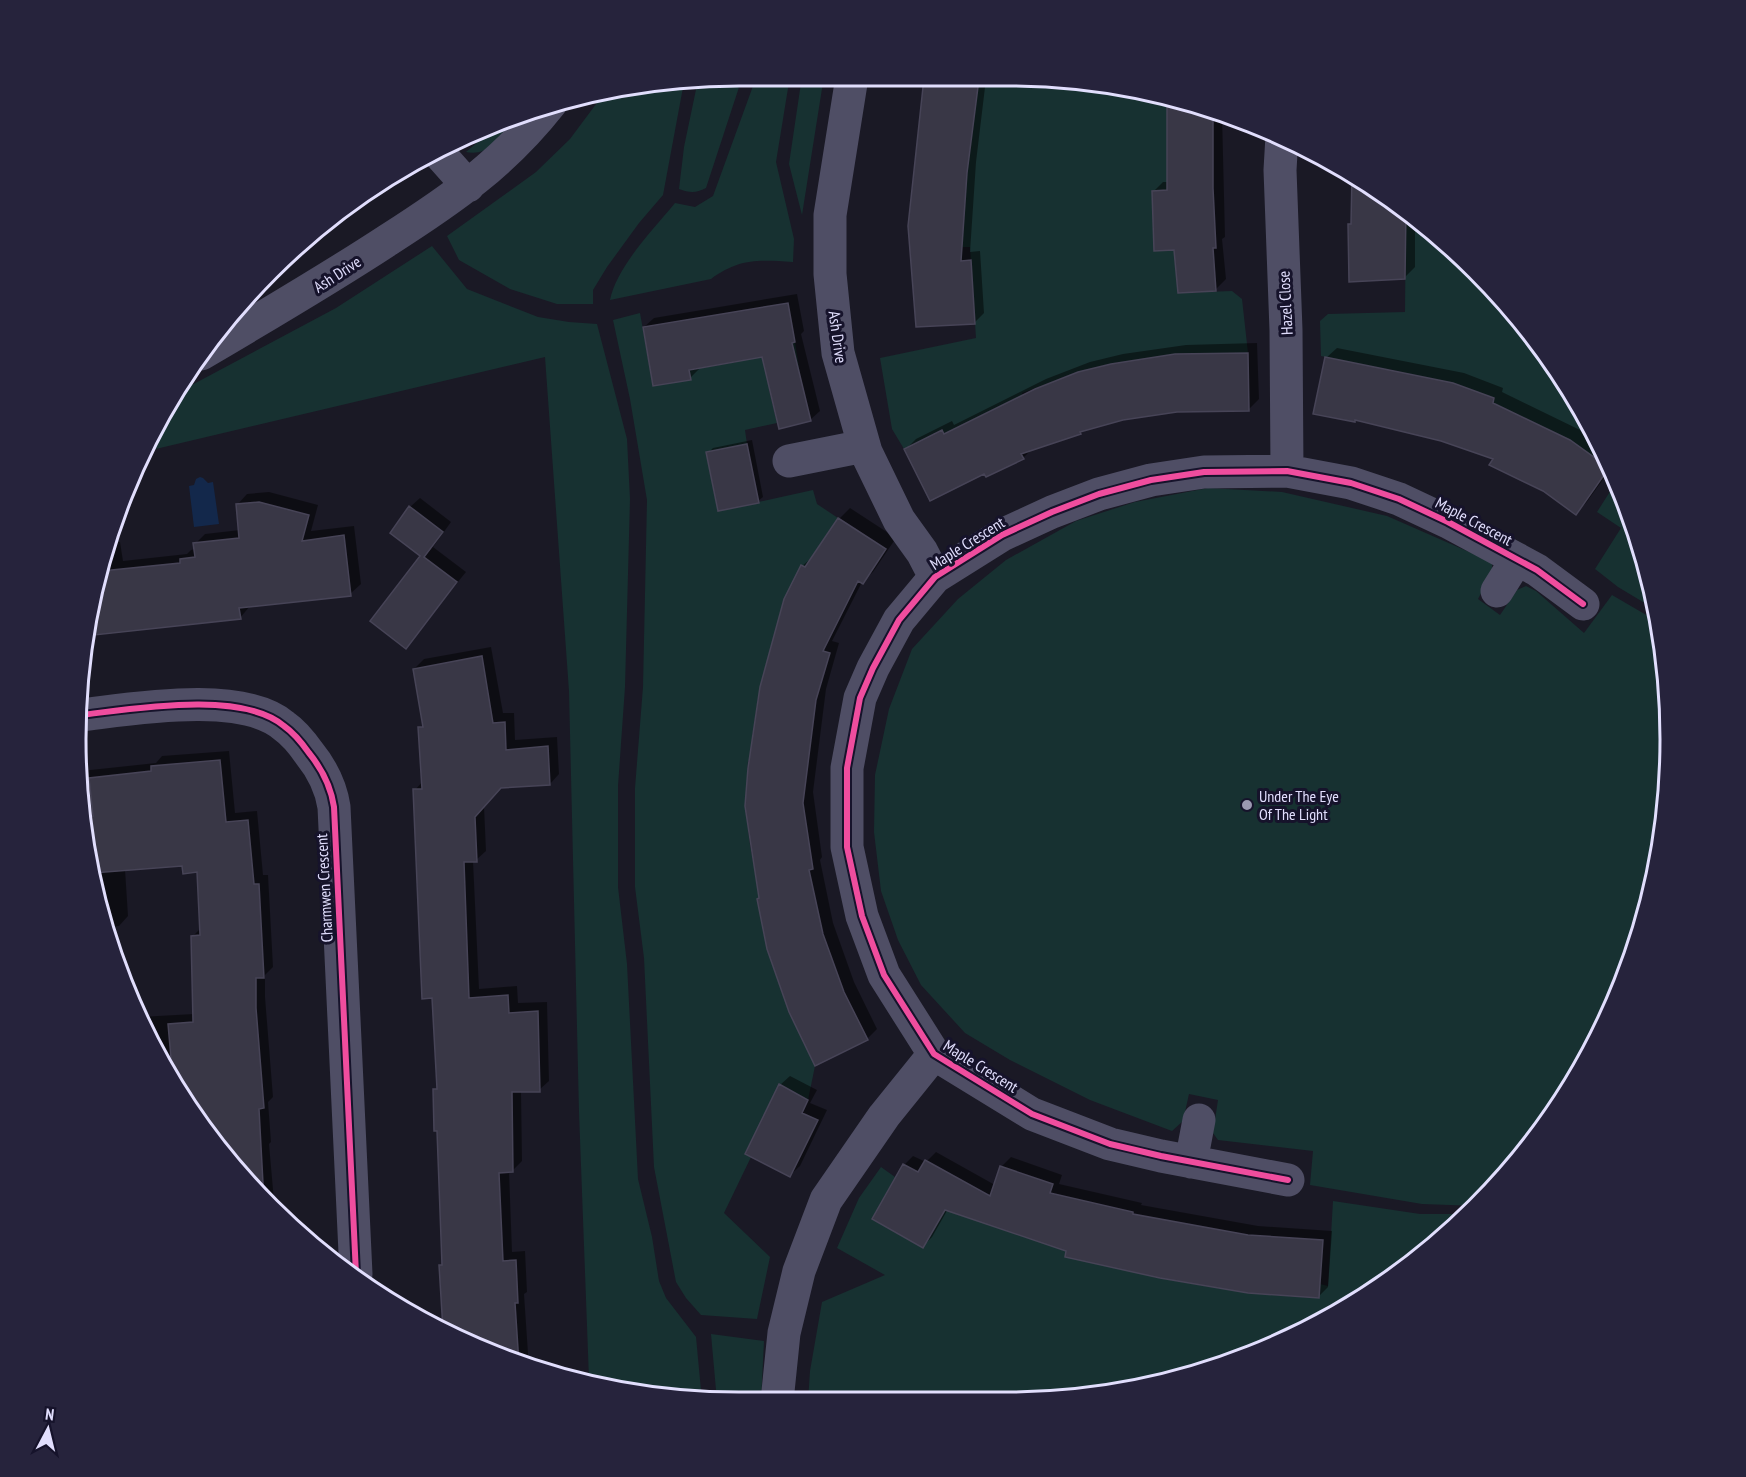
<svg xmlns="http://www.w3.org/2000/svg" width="1746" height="1477" font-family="'PT Sans Narrow',sans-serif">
	<rect width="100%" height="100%" fill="#1a1925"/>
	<path fill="#173131" d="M743,75L706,188C696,193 690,193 679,189L684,147L698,80Z
		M757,75L790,76L776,162L794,239L793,262C758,260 740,258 711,279L610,300C617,266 653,230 675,203L695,207L713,196Z
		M802,76H824L802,215L789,164Z
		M979,79L1094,81L1167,95V151L1170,190L1152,192L1154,250H1175L1178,293L1232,291L1242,299L1248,353L1188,363L1186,353L1145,359L1122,374L1119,362L1079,372L1022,393L1026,405L998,407L960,426L949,446L941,430L904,449L892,429L880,358L976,338L970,247H962L968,155Z
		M684,82L663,195L639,223L607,267L593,290V304H557L510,289L459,260L447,236L536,172L570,139L605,92Z
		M519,116C504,133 491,157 466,152L500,123Z
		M1406,208L1506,301L1582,406L1612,467L1609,468C1572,442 1535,418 1490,408L1494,398L1429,378L1388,369L1386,375L1366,366L1321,356L1320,321L1328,314L1405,312Z
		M432,246L467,289L538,317L569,322L597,324L627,439L630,499L625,687L618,786V887L627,964L638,1179L652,1237L659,1281L666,1298L696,1337L702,1401L589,1379L579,1112L569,691L545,357L143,452L173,395L336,308Z
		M640,313L653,386L690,380L689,370L736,362L744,352L795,342L801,381L769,389L777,423L745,430L747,444L706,453L718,511L813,490L817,504L838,518L815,552L826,560L820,574L801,565L783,602L798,610L758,698L752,739L758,762L748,761C745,806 746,855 765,897L757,899L772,963L786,1002L815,1066L808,1100L779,1085L745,1153L751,1157L724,1213L770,1257L757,1319L701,1315L686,1298L676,1282L654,1167L644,958L635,887V788L643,687L647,500L630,399L613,320Z
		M1618,479L1621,485L1658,611L1618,587L1595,569L1621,528L1597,512Z
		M1208,488L1282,492L1387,516L1492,562V572L1478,599L1500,615L1517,590L1526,586L1536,591L1584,633L1612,595L1660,623L1671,739L1658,868L1620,993L1559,1107L1478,1206L1422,1204L1310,1185L1313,1151L1218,1140L1213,1133L1218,1100L1189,1094L1183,1121L1172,1131L1090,1100L1010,1060L965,1033L921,985L898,940L881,891L874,832L875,775L889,709L912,649L958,599L1006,560L1076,521L1135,502Z
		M881,1167L895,1177L872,1219L923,1248L954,1193L1073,1223L1065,1257L1159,1244L1153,1277L1223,1289L1230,1254L1247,1255L1245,1293L1319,1298L1320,1284L1328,1286L1333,1201L1420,1214H1469L1376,1290L1261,1352L1137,1389L1008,1402L808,1401L810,1371L822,1302L885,1275L837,1248L859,1198Z
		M711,1334L764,1341L761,1401H717Z"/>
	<path fill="#13284b" d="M200,477L203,478L208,483L213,482L219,524L194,527L189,486L194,485L196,479Z"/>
	<path fill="#0007" d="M926,78L986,79L976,162L970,252L980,251L984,313L975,322L910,226Z
		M1169,96L1222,114L1225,237L1222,239L1226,279L1216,289L1176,248L1153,192L1163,182H1168Z
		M1353,176L1415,216V267L1405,277L1350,225L1352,222Z
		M797,294L804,331L801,334L820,411L810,420L763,356L699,366V369L690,378L644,327L654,318Z
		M1257,343L1259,399L1249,409L1177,411L1123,418L1083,429L1080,433L1032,449L1023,458L984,472L906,449L916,439L952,421L954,425L1046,379L1090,362L1123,354L1186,345Z
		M1337,348L1464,373L1503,388L1502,392L1580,430L1601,445L1612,467L1586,503L1575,513L1495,458L1326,358Z
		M752,440L763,497L758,501L708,453L713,448Z
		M269,492L318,505L311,531L354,526L361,584L350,594L250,606L240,618L86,633L110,543L120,542L123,561L187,554L191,550L195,549V544L205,534L240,530L237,505L247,494Z
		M420,498L451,522L433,547L466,572L405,647L422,555L410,507Z
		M850,508L896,538L873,572L862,582L832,641L839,643L826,689L813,792L822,857L820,860L833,923L854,982L877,1029L867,1039L760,897L802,566L814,556L839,519Z
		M491,647L503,713H514L515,740L557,737L559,774L550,784L501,786L484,806L486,851L476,860L473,861L479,989L517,986L518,1003L547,1002L549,1081L539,1090L521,1091L522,1161L512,1171H509L512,1252L525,1251L527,1292L524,1294L529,1368L445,1330L441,1265L443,1263L438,1129L435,1090L438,1086L433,997L415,790L423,781L420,728L424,724L414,669L424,659Z
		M229,751L235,813L257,811L263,875H268L273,967L265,975V997L273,1097L268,1102L271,1142L269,1144L275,1212L270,1208L187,1107L139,1017L194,1014L193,936L201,928L198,871L184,865L125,869L128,916L119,926L108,927L81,825V771L156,763L162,756Z
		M132,981L134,1009L125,992L123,982Z
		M790,1076L817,1090L810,1103L827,1110L800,1166L790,1175L780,1085Z
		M936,1152L995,1185L1001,1167L1011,1157L1062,1175L1059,1184L1142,1203L1141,1205L1258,1226L1332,1231L1328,1287L1318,1297L1068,1250L948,1209L932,1237L923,1246L904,1165L913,1156L926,1162Z
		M568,1370V1375L544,1371Z"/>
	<path fill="#393746" stroke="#474457" stroke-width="1.5" d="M924,78L979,79L967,173L961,261L971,260L975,324L916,327L908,226Z
		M1167,95L1180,98L1213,110V188L1216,248H1213L1216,291L1178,293L1174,250L1154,251L1152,191L1167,190Z
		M1352,175L1406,208L1405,279L1349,282L1348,224H1351Z
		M788,303L795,342L792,343L811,421L779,429L762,357L689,370L691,380L653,386L643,327Z
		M1248,353L1249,411L1177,412L1123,420L1080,432L1081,434L1021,454L1024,459L986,477L984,474L930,501L904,449L942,430L944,434L1035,389L1078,372L1111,364L1175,354Z
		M1325,357L1453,383L1494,398L1493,403L1570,440L1609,468L1576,515L1543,491L1489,465L1493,459L1441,441L1355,420V422L1313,414Z
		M747,444L759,503L718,511L706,452Z
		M259,502L309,515L302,541L344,535L351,596L239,608L241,619L85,636L102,571L180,563V559L195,557L193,543L239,538L236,504Z
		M409,506L443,532L424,557L457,582L406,649L370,621L420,556L390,533Z
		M838,518L886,549L863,584L858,581L823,651L830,653L816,700L803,803L813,869L809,870L823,934L844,992L868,1040L815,1066L789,1012L767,949L757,899L759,898L745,806L748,768L760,687L784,599L801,565L805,567Z
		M482,656L493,723L505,722L506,750L548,746L550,785L501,788L475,817L477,862H464L469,998L508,995L509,1013L538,1011L540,1092H512L513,1172L499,1173L503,1261L516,1260L518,1303H515L519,1364L443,1330L439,1265H442L437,1131H434L433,1089H437L432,998L422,999L413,789H422L418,727H423L413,669Z
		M220,760L226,822L248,820L254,884H259L264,978H256V1008L264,1108L259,1109L264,1202L187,1107L173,1081L168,1024L193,1022L191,936L200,935L197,872L183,874L182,866L93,873L81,825V817L93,816L89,778L151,771V766Z
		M779,1084L808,1100L802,1113L818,1120L790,1177L745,1154Z
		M925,1160L990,1196L1000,1166L1053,1184L1050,1193L1133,1212V1214L1248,1235L1323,1240L1319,1298L1248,1293L1160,1278L1065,1257L1066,1251L945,1210L923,1248L872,1219L903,1164L918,1172Z"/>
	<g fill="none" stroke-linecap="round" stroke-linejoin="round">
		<path stroke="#4f4e65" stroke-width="33" d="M852,77L830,215V274L838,353L866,452L899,520L922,552L935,577
			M1282,136L1280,170L1286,330L1287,471
			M436,150L468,186
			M201,354C264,317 327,280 388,240C452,199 503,164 551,103
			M789,461L864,446
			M1497,591L1517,559
			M81,715C133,709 242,690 284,726C294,733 302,743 309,753C322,769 331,787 334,807L356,1274
			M1191,1162L1199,1120
			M1288,1180L1161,1156L1110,1144L1032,1114L934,1054L884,975L862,916L847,847V768L860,698L873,668L899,620L935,577L1002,535L1052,512L1099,494L1151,480L1204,472L1287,471L1351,483L1399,499L1448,522L1537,570L1583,604
			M777,1401L784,1333L799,1271L826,1200L884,1116L934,1054"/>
		<g stroke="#16132b" stroke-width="10">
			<path id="cycleway" d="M81,715C133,709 242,690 284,726C294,733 302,743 309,753C322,769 331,787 334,807L356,1274
				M1288,1180L1161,1156L1110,1144L1032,1114L934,1054L884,975L862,916L847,847V768L860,698L873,668L899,620L935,577L1002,535L1052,512L1099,494L1151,480L1204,472L1287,471L1351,483L1399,499L1448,522L1537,570L1583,604"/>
		</g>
		<use href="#cycleway" stroke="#ef4d9e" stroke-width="6"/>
	</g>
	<circle fill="#9b99b1" stroke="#16132b" stroke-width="2" cx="1247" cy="805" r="6"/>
	<g text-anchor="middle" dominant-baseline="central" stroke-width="6" stroke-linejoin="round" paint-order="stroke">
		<g font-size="16" fill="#e1defd" stroke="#16132b">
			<text transform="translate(337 274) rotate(-33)">Ash Drive</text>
			<text transform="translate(1285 303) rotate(-93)">Hazel Close</text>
			<text transform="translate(838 337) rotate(82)">Ash Drive</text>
			<text transform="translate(1474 521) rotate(28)">Maple Crescent</text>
			<text transform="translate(967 543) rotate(-32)">Maple Crescent</text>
			<text transform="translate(324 888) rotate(-93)">Charmwen Crescent</text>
			<text transform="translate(981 1066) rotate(32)">Maple Crescent</text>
		</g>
		<g font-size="16" fill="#e1defd" stroke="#16132b" text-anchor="start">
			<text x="1259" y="796">Under The Eye<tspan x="1259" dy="18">Of The Light</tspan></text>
		</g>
	</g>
	<path d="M0 0H1746V1477H0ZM739 86H1007A653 653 0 0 1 1660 739V739A653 653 0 0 1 1007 1392H739A653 653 0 0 1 86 739V739A653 653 0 0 1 739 86Z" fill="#26233c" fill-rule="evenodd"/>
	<path fill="none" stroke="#e1defd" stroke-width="3" d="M739 86H1007A653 653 0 0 1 1660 739V739A653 653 0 0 1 1007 1392H739A653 653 0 0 1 86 739V739A653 653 0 0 1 739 86Z"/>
	<g transform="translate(48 1429) rotate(7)" stroke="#16132b" stroke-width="4.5" paint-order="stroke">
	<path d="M0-4.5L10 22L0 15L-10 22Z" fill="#e1defd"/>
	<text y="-9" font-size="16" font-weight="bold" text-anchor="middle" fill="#e1defd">N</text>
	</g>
</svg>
